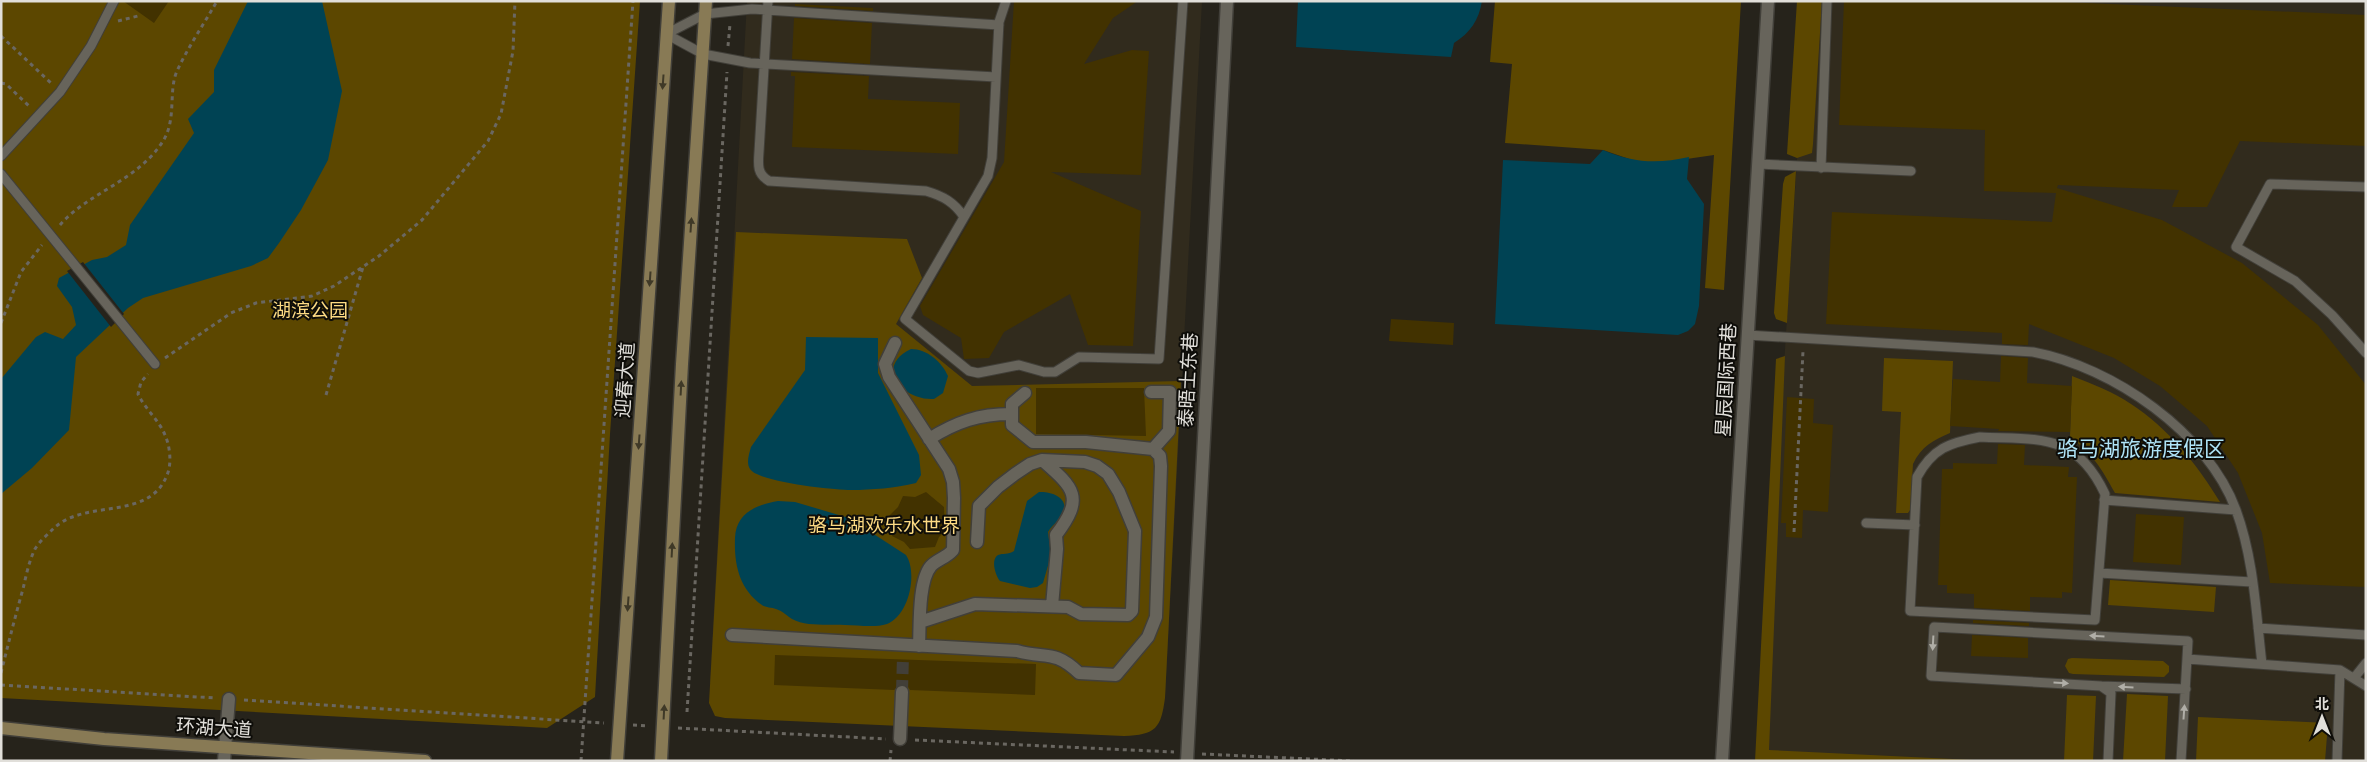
<svg xmlns="http://www.w3.org/2000/svg" width="2367" height="762" font-family="'Space Grotesk','Noto Sans SC',sans-serif">
	<rect width="100%" height="100%" fill="#26231b"/>
	<path fill="#312b1d" d="M747,1H1202L1165,698L710,683Z
		M1807,1H2366V761H1759Z"/>
	<path fill="#5c4700" d="M1,1H640L610,434L595,697L547,728L1,698Z
		M1495,1H1741L1724,290L1705,288L1714,155L1666,162H1638L1603,150L1505,143L1512,64L1490,62Z
		M1797,1H1822L1813,144L1812,153L1797,158L1787,154Z
		M1796,171L1787,323L1776,319L1774,313L1783,184L1785,177Z
		M736,232L907,239L922,278L896,324L972,386L1181,381L1165,698C1161,728 1156,735 1124,736L725,718L715,716L709,703Z
		M1785,356L1769,750L1994,761H1755L1776,359Z
		M1884,358L1953,361L1950,433C1933,440 1921,447 1913,464L1910,510L1908,513H1896L1901,412L1882,411Z
		M2072,376C2092,384 2114,392 2131,404C2169,429 2197,464 2220,502L2115,493C2101,468 2093,454 2070,437Z
		M2110,580L2216,587L2214,612L2108,605Z
		M2072,658L2163,661L2169,666V672L2164,677L2073,674L2069,673L2065,666L2068,659Z
		M2127,694L2168,696L2165,761H2123Z
		M2067,695L2096,696L2093,761H2064Z
		M2198,717L2328,723L2325,761H2196Z"/>
	<path fill="#004354" d="M248,1H322L342,91L328,160L301,210L279,243L268,258L251,266L143,298L128,308L76,357L69,430L32,468L1,494V379L36,337L45,332L63,339L76,325L72,307L57,286L59,278L92,260L107,257L126,245L130,225L194,133L188,119L214,92V70Z
		M1298,1H1482C1479,20 1470,33 1454,43L1451,57L1296,47Z
		M1603,150C1633,163 1658,164 1689,157L1687,179L1704,204L1699,306L1695,324L1688,331L1678,335L1495,324L1503,160L1590,164Z
		M806,337L878,338V373L919,455L921,475L916,483C895,488 872,490 851,490C834,490 758,482 750,469C746,463 749,454 751,447L805,370Z
		M911,349C927,349 942,362 948,376L943,393L934,399C902,401 874,366 911,349Z
		M1039,492C1051,491 1070,498 1063,513C1059,521 1052,525 1048,532L1051,555L1043,583L1037,587L1030,588L1000,581C996,576 990,560 998,555C1003,553 1008,555 1014,551L1027,501Z
		M778,501L795,502L849,518L906,555C918,573 909,616 887,624C874,628 858,625 845,625C829,624 807,627 792,619C787,616 783,611 776,609C772,607 766,608 762,605C739,589 734,564 735,538C736,513 756,505 778,501Z"/>
	<path fill="#26231b" d="M83,262L124,314L111,327L67,271Z"/>
	<path fill="#423200" d="M123,1H169L154,23Z
		M1014,1H1138L1113,18L1084,64L1132,50L1149,51L1141,175L1051,172L1141,211L1133,346L1088,345L1070,294L1004,332L989,358L964,359L961,338L923,315L920,306L1004,162Z
		M1844,1H2041L2366,15V146L2240,141L2207,207H2172L2179,190L2058,185L2057,188L2162,220L2242,263L2318,325L2366,385V587L2270,583L2262,533L2238,473L2207,426L2160,386L2114,358L2029,324L2028,345L2002,344V333L1826,324L1832,212L2052,222L2056,193L1984,191L1985,130L1839,125Z
		M795,4L873,8V11L795,6Z
		M794,18L872,23L870,64L792,59Z
		M791,72L869,76L868,99L960,103L958,154L792,147L795,76H791Z
		M1391,319L1454,323L1453,345L1389,341Z
		M2001,356L2028,358L2027,383L2072,386L2070,432L1998,431L1999,429L1950,426L1953,379L2000,382Z
		M1036,388H1144L1146,436L1036,434Z
		M1787,397L1814,399L1813,423L1833,425L1828,512L1803,510L1802,538L1786,537V523H1781Z
		M1998,444L2025,445L2024,465L2069,467L2068,477H2077L2072,593L2062,592V598L2030,597V611L1974,608V594L1947,593V585H1938L1942,469H1953V463L1997,464Z
		M926,492L944,507L945,531L939,537L935,547L910,549L904,542L892,536L893,525L889,516L898,507L903,496L915,497Z
		M2136,514L2184,517L2181,565L2133,562Z
		M1973,620L2029,623V626L1973,623Z
		M1972,635L2028,638V658L1971,656Z
		M775,655L1036,664L1035,695L910,690L907,685L902,684L894,690L774,685Z"/>
	<g fill="none" stroke-linecap="round" stroke-linejoin="round">
		<path stroke="#423f38" stroke-width="12" stroke-dasharray="12 6" stroke-linecap="butt" d="M902,692L903,656"/>
		<g stroke="#413f39" stroke-width="11">
			<path id="lane" d="M768,1L759,152C758,165 757,174 769,181L926,191C943,196 954,202 964,217
				M1006,1L999,22L992,158L988,176L905,319L969,371L978,373L1019,365L1044,372H1055L1079,357L1159,359L1183,1
				M666,34L705,14L752,9L999,25
				M666,34L703,54L750,63L996,77
				M1,156L60,92L91,46L114,1
				M1758,164L1911,171
				M1821,168L1827,1
				M1,174L155,364
				M2366,187L2270,184L2236,247L2295,281L2332,315L2366,353
				M1747,335L2033,352C2113,367 2208,433 2236,510C2254,559 2256,613 2262,664
				M1980,437C2039,440 2076,432 2105,494L2095,620L1910,611L1917,477C1933,448 1949,443 1980,437Z
				M2104,500L2236,510
				M1866,523L1915,525
				M2099,573L2252,582
				M2258,628L2366,635
				M2187,659L2340,670L2366,686
				M2354,678L2366,663
				M2101,686L2186,689
				M2108,761L2111,693L2101,686L1931,676L1934,627L2188,641L2181,761
				M2337,761L2340,670"/>
		</g>
		<g stroke="#413f39" stroke-width="15">
			<path id="street" d="M895,343L885,364L889,377L949,469L953,482L954,498L953,550C946,558 938,559 931,566C918,581 920,626 919,646
				M1151,392H1170L1169,431L1153,449
				M929,439C956,422 979,414 1011,414
				M1042,460C1074,488 1085,497 1056,535L1057,549L1052,606
				M920,622L975,604L1068,607L1081,614L1128,615L1132,611L1135,531L1119,492L1108,474L1097,466L1085,462L1042,460L1030,464L1015,474L998,487L979,506L977,542
				M732,635L1017,651C1045,659 1054,649 1079,673L1116,675L1148,637L1156,617L1161,466L1160,456L1153,449L1086,442H1033L1012,425V404L1025,393
				M900,739L902,692
				M224,761L229,699
				M1187,761L1227,1
				M1722,761L1768,1"/>
		</g>
		<g stroke="#413f39" stroke-width="15">
			<path id="secondary" d="M1,728L104,739L425,761
				M617,761L669,1
				M661,761L682,364L706,1"/>
		</g>
		<path stroke="#6a6761" stroke-width="3" stroke-dasharray="4 4" stroke-linecap="butt" d="M118,21L138,16
			M1,36L52,84
			M728,46L730,24
			M1,83L6,84L29,106
			M60,225C87,193 138,181 163,141C177,119 168,91 177,71C188,47 204,24 217,1
			M1,323L21,272L42,245
			M165,358L231,313L256,303L312,296L334,286L379,256L422,220L488,141L501,114L513,51L515,1
			M326,395L363,267
			M1794,532L1803,351
			M1,673C8,645 15,617 23,589C26,576 29,561 35,549C39,542 47,535 53,529C84,498 149,522 167,475C172,464 170,446 165,435C159,420 145,409 138,394L141,382L148,374
			M1,685L215,698
			M244,700L604,723
			M687,712L727,72
			M633,725L649,726
			M678,728L886,739
			M915,740L1174,752
			M1202,754L1354,761
			M581,761L633,1
			M890,761L891,750"/>
		<use href="#lane" stroke="#67645b" stroke-width="9"/>
		<use href="#street" stroke="#67645b" stroke-width="12"/>
		<use href="#secondary" stroke="#887a55" stroke-width="12"/>
	</g>
	<defs><path id="oneway-solid" d="M-6-.8H1V-3.2L6.5 0L1 3.2V.8H-6Z" transform="scale(1.25)"/></defs>
	<g fill="#3f3927">
		<use href="#oneway-solid" transform="translate(663 82) rotate(94)"/>
		<use href="#oneway-solid" transform="translate(691 225) rotate(-86)"/>
		<use href="#oneway-solid" transform="translate(650 279) rotate(94)"/>
		<use href="#oneway-solid" transform="translate(681 388) rotate(-87)"/>
		<use href="#oneway-solid" transform="translate(639 442) rotate(94)"/>
		<use href="#oneway-solid" transform="translate(672 550) rotate(-87)"/>
		<use href="#oneway-solid" transform="translate(628 604) rotate(94)"/>
		<use href="#oneway-solid" transform="translate(664 712) rotate(-87)"/>
	</g>
	<g fill="#b0aea7">
		<use href="#oneway-solid" transform="translate(2097 636) rotate(-177)"/>
		<use href="#oneway-solid" transform="translate(1933 643) rotate(93)"/>
		<use href="#oneway-solid" transform="translate(2061 683) rotate(3)"/>
		<use href="#oneway-solid" transform="translate(2126 687) rotate(-177)"/>
		<use href="#oneway-solid" transform="translate(2184 712) rotate(-86)"/>
	</g>
	<g text-anchor="middle" dominant-baseline="central" stroke-width="4" stroke-linejoin="round" paint-order="stroke">
		<g font-size="19" fill="#fcda83" stroke="#0e0d09">
			<text x="310" y="310">湖滨公园</text>
			<text x="884" y="525">骆马湖欢乐水世界</text>
		</g>
		<g font-size="19" fill="#e1dfda" stroke="#0e0d09">
			<text transform="translate(625 380) rotate(-86)">迎春大道</text>
			<text transform="translate(1188 380) rotate(-87)">泰晤士东巷</text>
			<text transform="translate(1726 380) rotate(-87)">星辰国际西巷</text>
			<text transform="translate(214 728) rotate(4)">环湖大道</text>
		</g>
		<g font-size="21" fill="#afe4f7" stroke="#0e0d09">
			<text x="2141" y="448">骆马湖旅游度假区</text>
		</g>
	</g>
	<rect width="2367" height="762" fill="none" stroke="#e1dfda" stroke-width="5"/>
	<g transform="translate(2322 717)" stroke="#0e0d09" stroke-width="4" paint-order="stroke">
	<path d="M0-4L9 19L0 12L-9 19Z" fill="#e1dfda"/>
	<text y="-8" font-size="14" font-weight="bold" text-anchor="middle" fill="#e1dfda">北</text>
	</g>
</svg>
